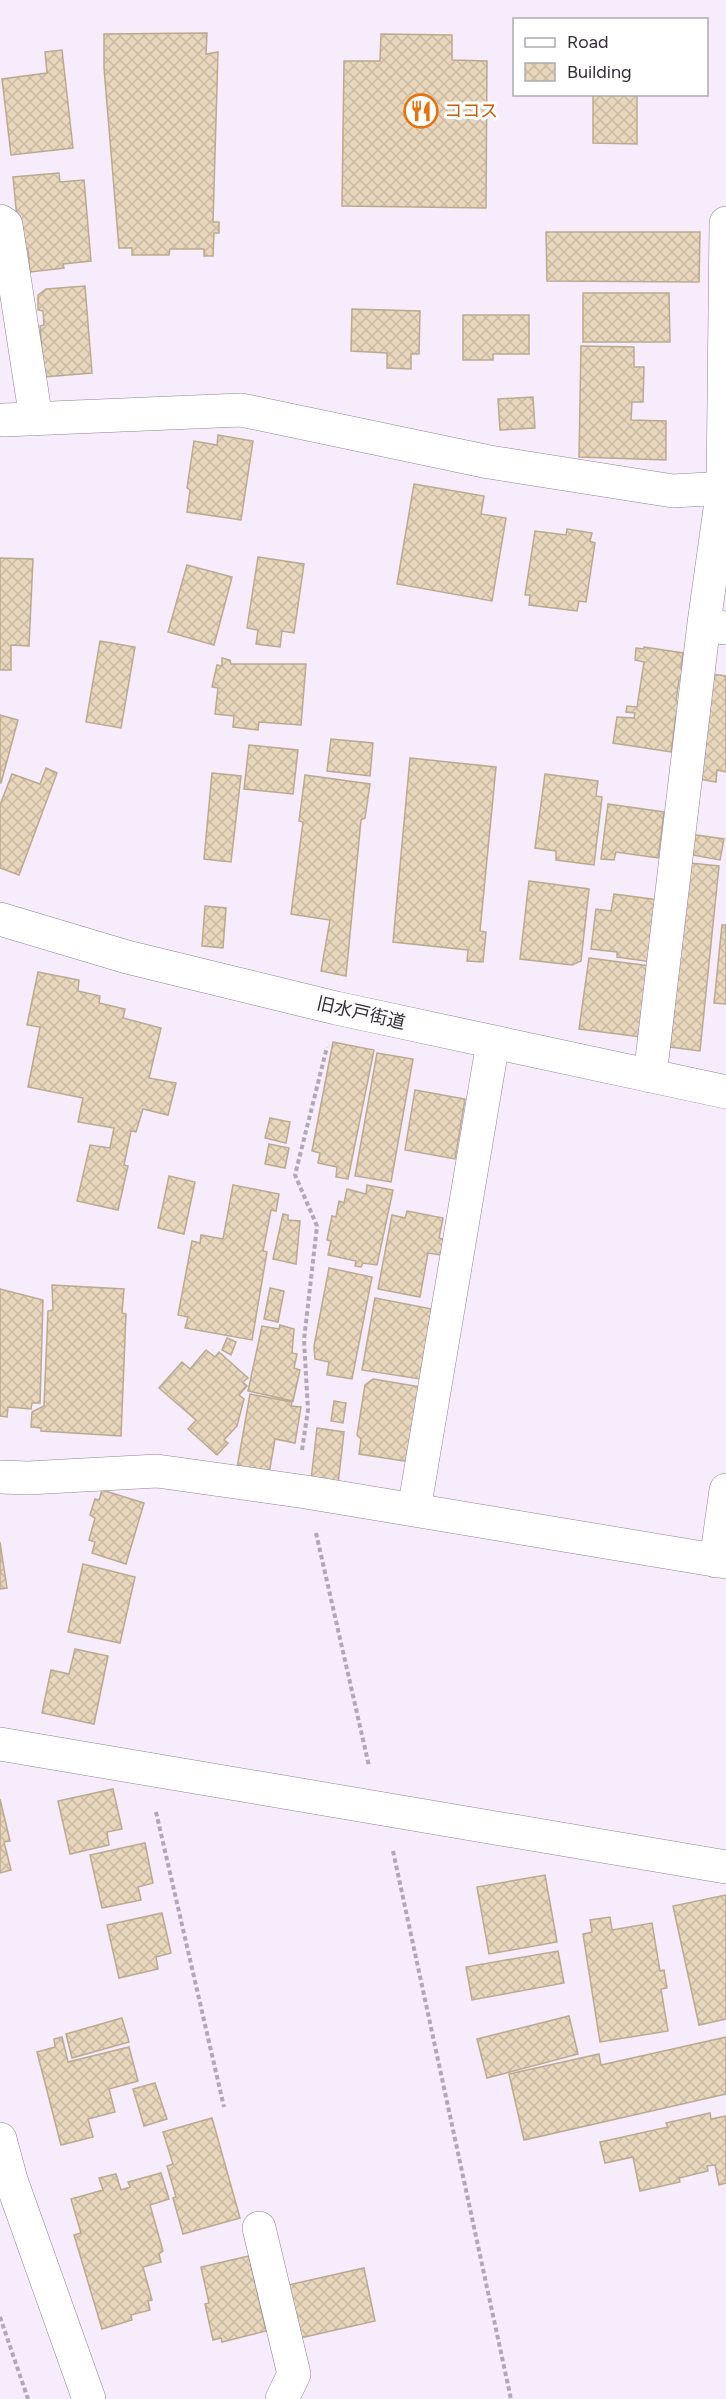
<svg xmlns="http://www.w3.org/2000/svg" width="726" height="2399" font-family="Figtree,'Noto Sans JP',sans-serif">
	<defs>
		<pattern id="building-cross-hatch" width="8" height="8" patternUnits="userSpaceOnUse" patternTransform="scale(1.5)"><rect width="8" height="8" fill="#e8d7bc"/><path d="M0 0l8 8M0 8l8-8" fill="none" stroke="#c7b9a2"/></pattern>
	</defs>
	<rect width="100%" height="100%" fill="#f6ecfc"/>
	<path fill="url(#building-cross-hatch)" stroke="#baaa8f" stroke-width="1.5" d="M207,33L206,54L218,52L213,222H219V233H214L213,256H204V249H170L169,255H132V248H119L104,68V34Z
		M381,34L452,35V60L487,61L486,208L342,206L344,61H380Z
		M62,50L73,148L11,155L2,79L47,73L45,52Z
		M593,94H637V144L593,143Z
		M59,173L60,182L84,180L91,261L63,264L64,268L30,272L28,249H20L13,177Z
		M546,232H700L699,282L547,281Z
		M85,286L92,373L44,377L40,326L44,325L43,311L38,310V295L46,289Z
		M583,293H669L670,342H583Z
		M352,309L420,311L419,354H411V369L387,368V353L351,351Z
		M463,315H529V354H493V360H463Z
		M581,346L634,347V367H644L643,402H632L631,420L666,421V460L579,457Z
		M533,397L535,428L500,430L498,399Z
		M218,435L253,441L241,520L187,512L190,490L187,488L194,441L217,445Z
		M414,484L484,496L481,514L506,518L492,601L397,584Z
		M567,529L592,533L590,541L595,543L586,602L579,601L577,611L529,605L530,595H525L535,531L566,535Z
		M258,557L304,564L294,633L282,631L280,647L256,644L258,630L247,628Z
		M0,558L33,559L29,646L11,645V670H0Z
		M187,565L232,577L214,645L168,632Z
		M100,641L135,647L121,728L86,722Z
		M644,647L683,653L681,667L686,668L684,680H679L676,701L682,702L680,716L676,715L671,752L613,743L617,717L634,718L635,713L626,712L627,706L637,707L644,662L635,660L636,648L644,649Z
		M222,658L230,660L231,664H306L301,725L259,722L258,730L233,727L234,716L215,714L218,688L212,687L217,665L222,666Z
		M712,674L726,676V772L717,770L716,782L699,779Z
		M0,715L18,720L1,783H0Z
		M331,739L373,743L370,776L327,771Z
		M249,745L298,750L293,794L244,789Z
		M410,758L496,767L480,931L486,932L483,962L467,961L468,950L393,942Z
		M46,768L57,773L19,875L0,868V805L12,774L40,784Z
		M212,773L241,776L231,862L204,859Z
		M545,774L598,781L596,796L602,797L594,865L556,860V851L535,848Z
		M305,775L370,784L365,818L361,820L346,976L321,971L330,920L291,914L303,822L299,821Z
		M608,804L664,812L658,858L616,852L614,860L601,859Z
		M690,834L724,839L720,860L687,854Z
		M690,863L719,866L700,1051L670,1047Z
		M529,881L589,889L581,961L572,965L520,959Z
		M614,894L659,900L652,962L617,957V952L591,949L596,909L611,911Z
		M205,906L226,908L223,948L202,946Z
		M722,925H726V1004L714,1003Z
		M589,958L650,966L641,1037L579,1029Z
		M38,972L79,980L78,991L100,996L99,1003L125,1009L123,1018L161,1028L149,1078L176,1083L168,1115L143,1109L136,1132L131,1131L124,1165L128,1166L118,1210L77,1201L90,1145L110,1148L114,1128L78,1122L83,1098L28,1087L40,1027L27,1025Z
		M333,1042L374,1050L348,1179L336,1177L337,1167L318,1163L320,1153L312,1151Z
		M377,1053L413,1059L391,1182L355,1176Z
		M415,1090L465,1099L455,1159L405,1150Z
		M270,1118L290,1122L286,1143L265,1138Z
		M269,1144L289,1148L285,1168L265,1164Z
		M169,1176L195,1182L184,1234L158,1228Z
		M233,1185L279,1194L276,1211L271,1210L263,1251L267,1252L252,1340L185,1328L188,1317L178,1315L192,1241L200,1243L201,1235L223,1239Z
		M367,1185L393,1190L377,1265L363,1263L361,1267L355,1266L356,1261L328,1255L331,1241L327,1240L332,1216L336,1217L339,1201L344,1203L347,1189L366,1194Z
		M407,1211L443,1218L439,1238L450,1241L447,1256L428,1253L420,1297L378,1289L392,1215L405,1218Z
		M283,1214L288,1215V1220L300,1221L296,1264L273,1259Z
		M329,1268L372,1277L352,1379L327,1375L329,1362L315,1359L314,1346Z
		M52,1285L124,1289L122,1313L126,1314L121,1436L41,1431V1428L31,1427L32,1412L44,1406L48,1311L53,1310Z
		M270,1288L284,1291L278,1322L264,1319Z
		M0,1289L43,1300L40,1403H32L31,1409L8,1407L7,1417L0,1416Z
		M375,1298L432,1309L420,1379L362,1370Z
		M280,1325L294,1329L292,1353L297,1354L294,1368L300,1370L293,1401L248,1391L262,1326L279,1329Z
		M227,1338L236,1342L231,1355L222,1350Z
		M206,1350L215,1357L219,1352L248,1378L243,1382L247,1386L239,1395L244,1399L237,1426L224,1440L228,1443L217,1455L188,1429L196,1420L159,1388L182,1362L190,1369Z
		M373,1379L421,1387L410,1462L359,1454L361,1439L357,1435L365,1385Z
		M250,1394L292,1402L291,1406L301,1407L295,1443L275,1439L269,1474L237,1468Z
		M334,1401L346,1403L343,1423L331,1421Z
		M317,1428L344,1432L338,1484L311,1480Z
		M102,1490L144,1503L126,1564L92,1553L95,1542L89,1540L95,1518L90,1515L95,1499L99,1500Z
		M0,1542L7,1588L0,1589Z
		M83,1564L135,1577L120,1643L68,1632Z
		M75,1649L108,1656L94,1724L42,1713L51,1670L69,1674Z
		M113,1789L122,1829L107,1832L109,1845L70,1854L58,1801Z
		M0,1799L10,1841L4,1842L11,1870L0,1873Z
		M145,1843L153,1883L138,1887L141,1900L102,1908L90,1855Z
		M545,1875L557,1942L489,1954L477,1887Z
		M726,1895V2019L699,2025L673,1906Z
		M162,1913L171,1953L156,1957L158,1969L119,1978L107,1925Z
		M610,1917L612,1930L652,1923L660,1971L664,1970L667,1988L661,1989L668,2031L600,2042L583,1934L592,1932L590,1920Z
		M558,1951L564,1983L472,2000L466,1967Z
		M569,2016L578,2054L487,2078L477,2039Z
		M122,2018L129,2042L72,2058L66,2034Z
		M62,2037L68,2062L129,2047L138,2081L109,2089L115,2112L88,2119L93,2137L61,2145L37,2052L55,2047L54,2039Z
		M726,2037V2094L524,2140L509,2074L599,2054L601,2065Z
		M155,2083L167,2119L144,2126L133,2089Z
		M710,2113L711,2119L726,2116V2183L719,2185L715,2165L707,2166L708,2171L679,2178L680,2182L640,2191L633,2157L605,2163L600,2142L668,2127L666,2123Z
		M212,2118L240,2218L183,2234L173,2198L176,2197L167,2166L173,2164L163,2132Z
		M161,2173L169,2199L150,2205L163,2251L159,2254L161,2262L143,2267L152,2300L148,2301L150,2310L131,2315L132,2320L102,2329L74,2235L81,2233L71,2199L103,2190L99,2178L116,2174L121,2190L130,2187L128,2182Z
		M249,2256L266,2331L222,2342L221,2338L213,2340L205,2304L209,2303L201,2267Z
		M364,2268L375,2321L300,2338L288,2285Z"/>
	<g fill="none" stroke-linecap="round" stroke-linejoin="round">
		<g stroke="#91819a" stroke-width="34">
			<path id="minor" d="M0,221L6,225L36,419
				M4,420L241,410L489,462L673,491L726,488
				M724,628L704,623L723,488L726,223
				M0,919L127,957L336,1008L726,1092
				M650,1076L704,623
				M0,1477L28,1478L157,1471L306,1492L726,1562
				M414,1510L493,1042
				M716,1561L726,1490
				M0,1744L726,1867
				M0,2139L11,2180L89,2399
				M259,2228L294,2374L282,2399"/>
		</g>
		<path stroke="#b1a8b6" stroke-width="4" stroke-dasharray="4.5 3" stroke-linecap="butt" d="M302,1450L308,1410L304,1340L317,1226L295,1175L327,1047
			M316,1533L369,1766
			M156,1812L224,2107
			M393,1851L511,2399
			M0,2317L28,2399"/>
		<use href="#minor" stroke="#fff" stroke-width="33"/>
	</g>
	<defs>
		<g id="restaurant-ring" transform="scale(1.725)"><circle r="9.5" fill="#fff" stroke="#e8710a" stroke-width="1.5"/><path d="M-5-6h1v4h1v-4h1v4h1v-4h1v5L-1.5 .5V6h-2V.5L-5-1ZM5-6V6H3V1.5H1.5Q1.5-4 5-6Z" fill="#e8710a"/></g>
	</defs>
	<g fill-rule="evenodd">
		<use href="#restaurant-ring" x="421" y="111"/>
	</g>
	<g text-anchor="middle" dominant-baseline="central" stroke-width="6" stroke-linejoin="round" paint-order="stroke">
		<g font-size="18" fill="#c56008" stroke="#fff" text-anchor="start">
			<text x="444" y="111">ココス</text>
		</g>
		<g font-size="18" fill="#332c37" stroke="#fff">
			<text transform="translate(361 1013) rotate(13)">旧水戸街道</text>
		</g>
	</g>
	<rect x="513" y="18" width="195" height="78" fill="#ffffff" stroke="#adabaf" stroke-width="1.5"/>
	<rect x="525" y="38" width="30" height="9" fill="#ffffff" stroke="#adabaf" stroke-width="1.5"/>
	<text x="567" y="48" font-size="18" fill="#332c37">Road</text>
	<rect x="525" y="63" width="30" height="18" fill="url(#building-cross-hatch)" stroke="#adabaf" stroke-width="1.5"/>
	<text x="567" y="78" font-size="18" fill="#332c37">Building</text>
</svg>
